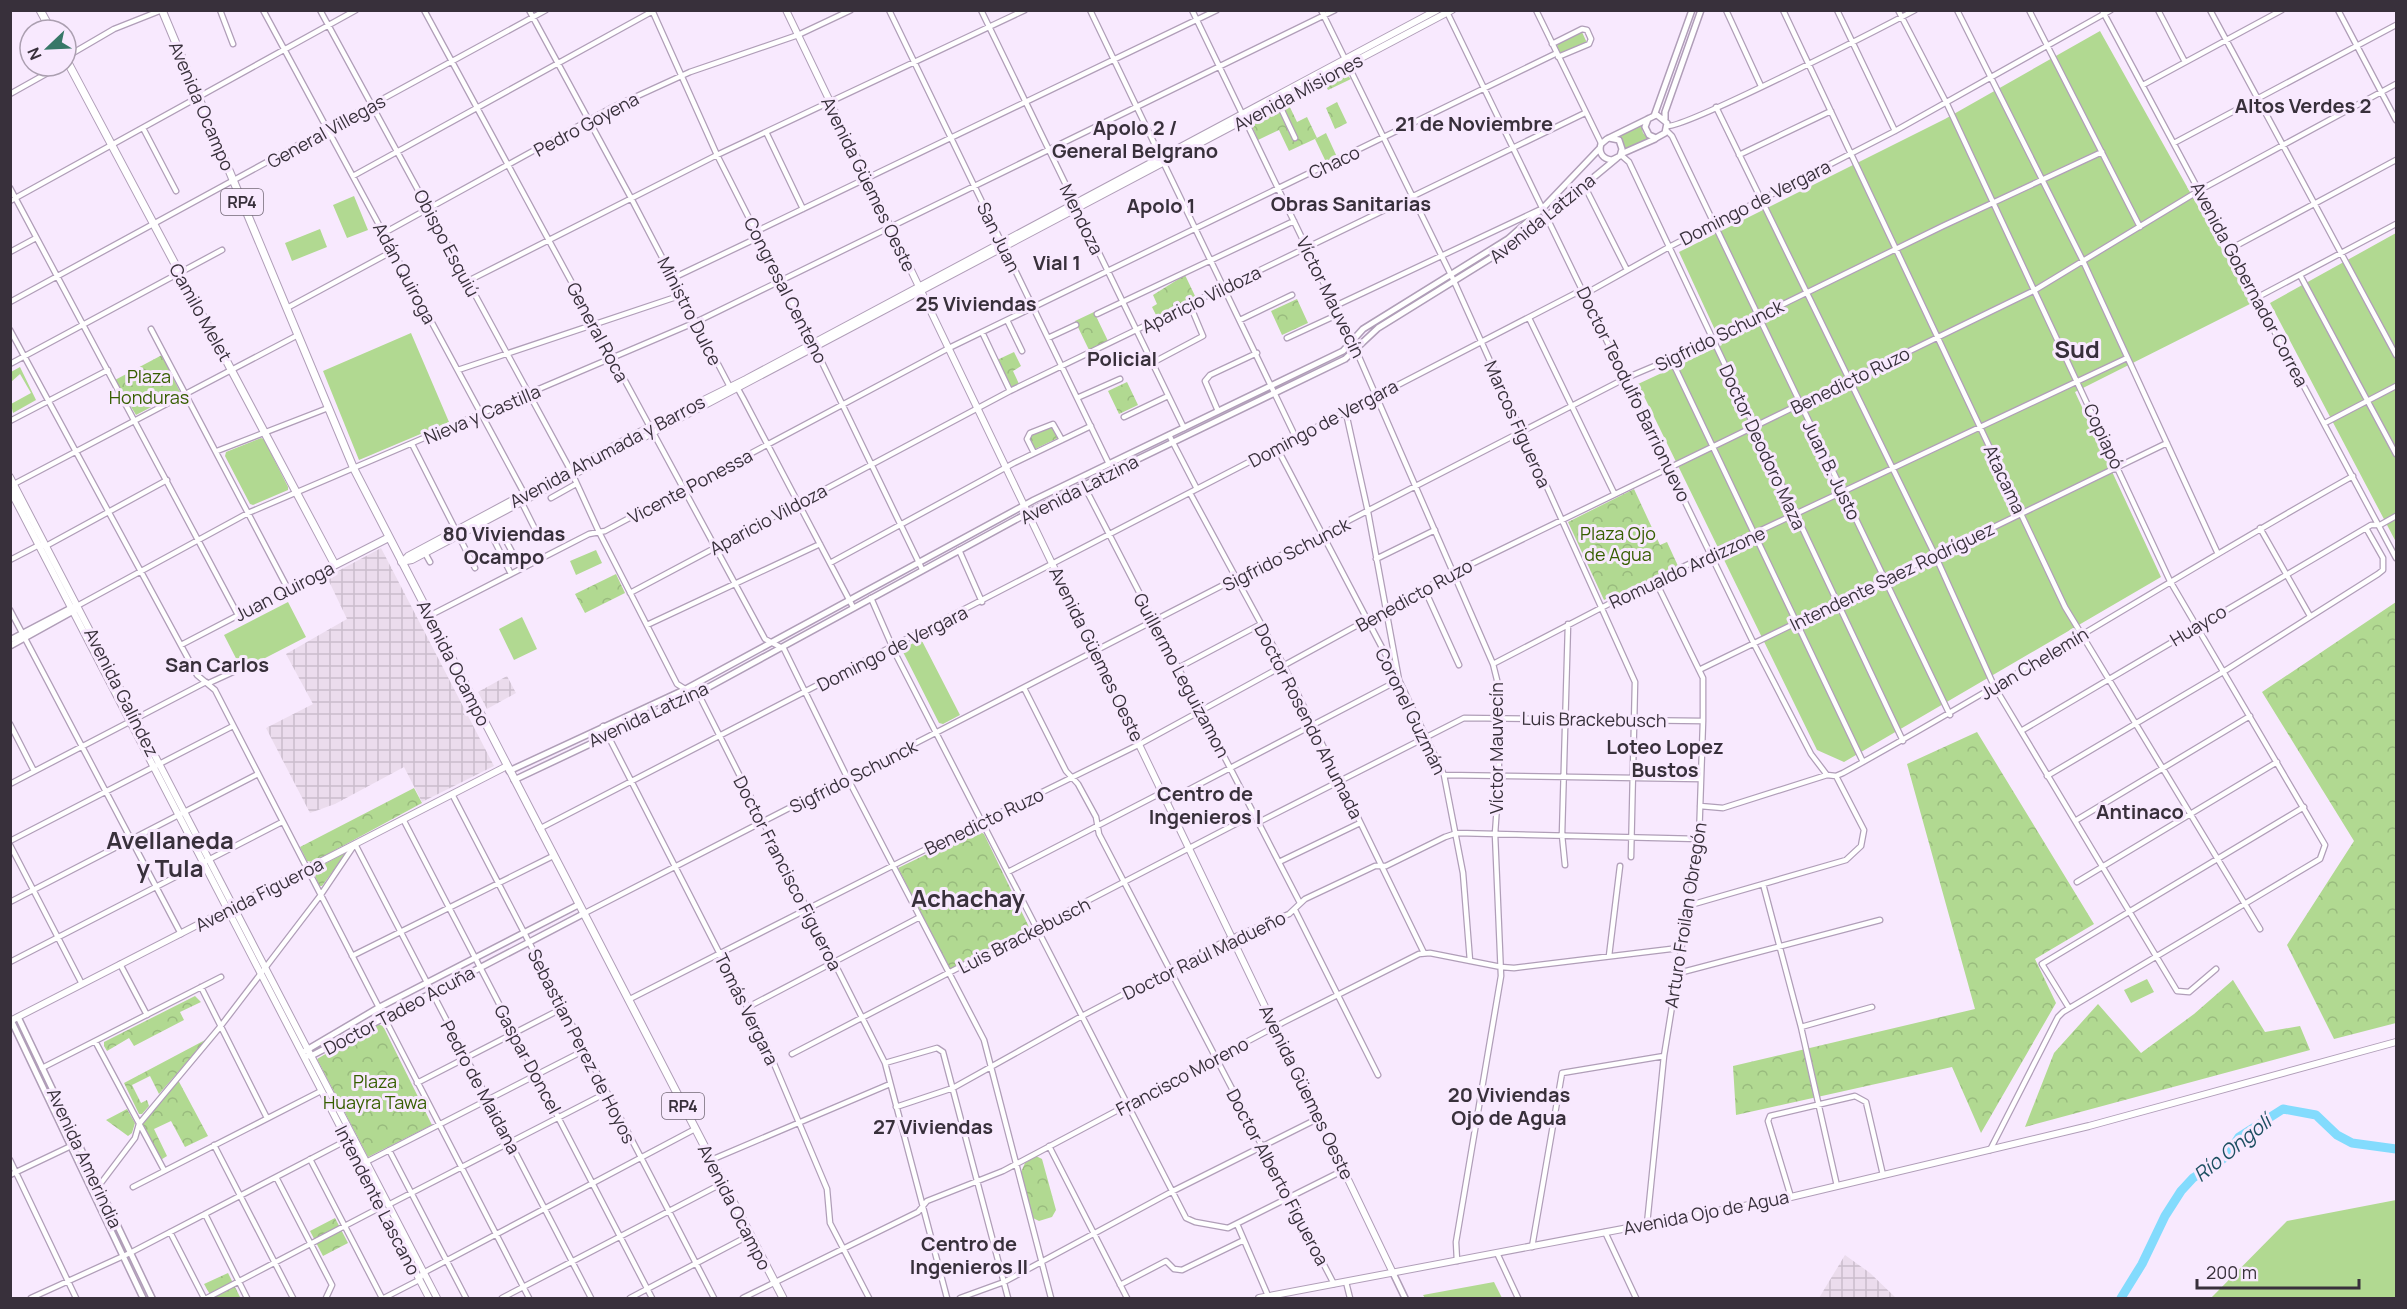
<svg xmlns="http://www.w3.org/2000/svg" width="2407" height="1309" font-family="Manrope,sans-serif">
	<defs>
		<pattern id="industrial-grid" width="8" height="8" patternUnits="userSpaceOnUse" patternTransform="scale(1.5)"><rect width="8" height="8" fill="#ebdced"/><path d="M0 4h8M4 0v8" fill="none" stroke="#cabdcc"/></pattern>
		<pattern id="forest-crowns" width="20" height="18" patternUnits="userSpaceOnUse" patternTransform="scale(1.5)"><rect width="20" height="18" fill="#b1d991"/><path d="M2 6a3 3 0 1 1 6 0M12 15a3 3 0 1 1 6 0" fill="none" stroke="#99bb7e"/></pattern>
	</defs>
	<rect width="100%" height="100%" fill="#f8e9fe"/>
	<path fill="url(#industrial-grid)" d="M381,548L494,766L422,802L404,767L335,804L310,813L266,728L313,704L286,654L347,619L327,577Z
		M507,676L516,693L487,709L478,692Z
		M1845,1255L1870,1273L1896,1298H1819Z"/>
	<path fill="#b1d991" d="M2100,31L2252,303L2075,392L2161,577L1844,762L1817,750L1638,384L1722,345L1679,252L1945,119Z
		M1641,125L1643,133L1649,139L1624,151L1622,141L1616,137Z
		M1326,133L1337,157L1326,162L1315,139Z
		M354,196L368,230L347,238L333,205Z
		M320,229L327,247L292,261L285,243Z
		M2396,233V542L2270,303Z
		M411,333L449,422L359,460L323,371Z
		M20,367L36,400L13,413L11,404L31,393L20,374L11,382V372Z
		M261,438L264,439L288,487V490L253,505L250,504L225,456L226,452Z
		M596,550L602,563L576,575L570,561Z
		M288,602L306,637L242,670L224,635Z
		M522,617L537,649L514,660L499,629Z
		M921,639L960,715L943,724L939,723L903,652L904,648Z
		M2147,979L2154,992L2131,1003L2124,990Z
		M2396,1200V1298H2211L2287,1221Z
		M1494,1282L1502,1298H1425L1423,1295Z"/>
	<path fill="url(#forest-crowns)" d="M1582,32L1587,43L1563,53L1560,52L1557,46L1559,43Z
		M1343,71L1351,79L1328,90L1324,82Z
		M1287,101L1297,122L1307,117L1317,138L1289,151L1279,130L1258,140L1250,122Z
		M1337,102L1347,123L1335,129L1326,108Z
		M1185,275L1196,298L1157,317L1152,307L1157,304L1153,295Z
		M1297,299L1308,323L1282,335L1271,311Z
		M1094,312L1108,341L1089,350L1075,321Z
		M1014,352L1021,366L1013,371L1019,384L1011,387L997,360Z
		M162,355L180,392L136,415L115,380Z
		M1127,382L1138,405L1119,414L1108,391Z
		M1052,426L1058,438L1035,449L1030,438L1031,435Z
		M1634,489L1660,545L1667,542L1678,566L1604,600L1568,522Z
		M616,574L625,593L585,613L575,594Z
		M2396,602V1023L2334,1039L2287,945L2354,841L2262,692Z
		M1977,732L2094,924L2035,959L2056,1003L1981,1133L1952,1067L1736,1115L1733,1066L1975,1009L1907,764Z
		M414,788L422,803L313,862L307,861L300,847Z
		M977,830L984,834L1029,927L950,969L898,868Z
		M347,852L322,886H319L313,870Z
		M2233,980L2265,1032L2300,1026L2310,1050L2025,1127L2054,1053L2098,1004L2141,1053L2194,1014Z
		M195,996L201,1002L180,1012L184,1020L134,1046L129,1038L107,1051L104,1046V1042Z
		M377,1024L383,1026L432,1125L368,1157L317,1059Z
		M207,1039L159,1094L150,1076L132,1085L141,1103L147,1100L149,1106L142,1114H139L124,1083Z
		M177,1078L208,1136L185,1147L171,1121L154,1129L167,1156L159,1161L139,1124Z
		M127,1109L135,1123L132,1133L128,1136L106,1120Z
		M1036,1156L1042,1159L1056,1210L1052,1217L1039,1221L1033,1218L1021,1172L1025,1163Z
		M335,1218L348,1243L323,1256L310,1231Z
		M228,1273L240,1297L212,1298L204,1284Z"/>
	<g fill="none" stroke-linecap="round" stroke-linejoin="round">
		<path stroke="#83dbfd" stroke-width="9" d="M2121,1298L2142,1264L2165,1216L2181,1191L2193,1178L2226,1157L2239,1137L2283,1109L2316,1115L2337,1135L2352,1143L2396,1149"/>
		<g stroke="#b09eb8" stroke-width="7">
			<path id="minor" d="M220,10L233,44
				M263,10L525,495L522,503L539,537
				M320,10L571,471L599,532L677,684L701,699L885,1063L947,1298
				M424,10L765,639L784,649L848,779L984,1040L1051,1298
				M529,10L631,198L730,387L738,389L743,398L853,607
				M652,10L717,155L815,348L922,569
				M889,10L1109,464
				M981,10L1184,428
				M1090,10L1296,438
				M1192,10L1356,350L1493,664L1498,684L1499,777L1495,834L1501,976L1456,1242L1457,1261
				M1321,10L1453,279L1635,682L1631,857
				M1446,10L1754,644L1811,754L1827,775
				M1536,10L1601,143
				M1726,10L1761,86
				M1783,10L2065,607L2260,929
				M1837,10L1895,131
				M1898,10L1947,104L2170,581L2325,845L2320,859L2063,1012L2058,1017L1990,1150
				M1957,10L2083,261L2218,554
				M2029,10L2140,227
				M2102,10L2396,558
				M2158,10L2185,62
				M2210,10L2396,355
				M2338,10L2396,120
				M1552,44L1582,29L1587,30L1591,39L1589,44L1558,57
				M66,57L114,29L162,10
				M2143,85L2282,10
				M10,94L60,66
				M1278,102L1295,138
				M1716,107L1935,555L1994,686L2177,991L2189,992L2216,969
				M1667,126C1684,129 1885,26 1915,10
				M143,128L176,191
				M1666,130L1672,136L1950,715
				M767,134L803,209
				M2174,143L2396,25
				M1621,155L1629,162L1903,741
				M1739,155L1831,111
				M353,176L653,11
				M1584,185L1627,270
				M10,188L238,615
				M10,201L356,10
				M384,233L611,108L690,72L798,35L851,10
				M2232,248L2396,160
				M10,252L36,238
				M2300,275L2396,454
				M673,278L753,240L761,229L1217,10
				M468,281L717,155L1025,10
				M2258,297L2396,224
				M10,302L546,10
				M1335,306L1539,210
				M287,308L393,251
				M1097,314L1294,221
				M1529,318L1614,493
				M1007,320L1022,351
				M1240,320L1292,295
				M151,329L288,589
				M10,330L197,675L215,690L529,1298
				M982,332L1010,391
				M1048,338L1076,325
				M1287,338L1339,314
				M1671,359L1863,762
				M1152,363L1203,336L1190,305
				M10,364L222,250
				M458,370L682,295
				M1077,398L1120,379
				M1218,411L1205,381L1210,375L1257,353
				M1124,417L1168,396
				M10,421L108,370
				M2325,423L2396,386
				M1169,435L1197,489
				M412,444L475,568
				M1277,448L1399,680L1444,775L1463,873L1470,961
				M217,451L328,408
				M1034,453L1027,439L1030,433L1053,424L1062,440
				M1080,478L1300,903
				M14,484L298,335
				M1190,493L1284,666L1424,953
				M551,498L576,484
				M2260,528L2310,616
				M503,535L521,569
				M494,540L511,574
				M959,550L982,602
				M425,553L430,562
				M1376,559L1435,530
				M10,560L39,545L46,546L167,480
				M830,563L1014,463L1091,426
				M1424,588L1459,665
				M630,593L1010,391L1585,113
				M871,598L896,655L1186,1218L1195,1222L1228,1228L1344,1170
				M77,606L248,513L696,322L1335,10
				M10,610L181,934
				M429,616L589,534L605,531L949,348L1557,53
				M647,625L820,544
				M181,645L335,565
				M1493,664L1655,580L2127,358
				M1178,668L1261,624
				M1699,670L2167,443
				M209,683L233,672
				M1024,688L1066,771L1078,784L1096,817L1099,834L1334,1284
				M10,724L34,771
				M603,726L764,1040L827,1189L830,1223L869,1298
				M2021,731L2371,525H2380L2396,516
				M1444,775L1701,779
				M2047,776L2223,672L2378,574L2383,570V558L2366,528
				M10,784L206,682
				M452,794L714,1298
				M1167,801L1399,680L1368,512L1346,413
				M1700,806L1723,808L1827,775L1836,776L1843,773C2015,679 2181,572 2353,476
				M403,819L652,1298
				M2075,821L2250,716
				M1259,822L1464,718L1703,721
				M539,829L1574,294L1592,290L1669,247L1895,131L2111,10
				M10,841L233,726
				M355,844L591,1298
				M10,845L82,984
				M1279,862L1360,823
				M1565,865L1562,835L1568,624
				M1008,872L1163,792
				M2077,882L2277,762
				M1763,884L1801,1027L1837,1186
				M10,902L258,774
				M1687,906L1846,860L1861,846L1864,830L1836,776
				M1295,910L1378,1075
				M583,914L1626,378L1671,359L1943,226L2102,152
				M352,956L553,856
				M1609,956L1620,866
				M10,962L282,822
				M120,964L147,1015
				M1675,974L1880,920
				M201,987L267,1118
				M628,1000L902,861L1140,744L1453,573L2035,290L2200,190L2396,84
				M748,1007L920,917
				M2069,1008L2042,964L2304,807
				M1801,1027L1872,1007
				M95,1041L164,1170
				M792,1054L1255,814
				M885,1063L937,1048L943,1052L1008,1298
				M42,1068L221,977
				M417,1083L563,1008
				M896,1107L953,1088L1082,1016L1225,941L1289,914L1305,899L1375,866H1386L1445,837L1457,833L1699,839
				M214,1145L293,1298
				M1049,1146L1127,1298
				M389,1150L466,1298
				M310,1159L382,1298
				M10,1160L76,1298
				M711,1160L890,1084
				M366,1162L585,1050
				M10,1175L71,1146
				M276,1177L332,1285L326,1298
				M98,1187L135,1138L139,1124L220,1027L320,896L355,844
				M133,1187L321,1091
				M1791,1197L1768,1121L1770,1116L1855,1096L1866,1102L1883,1175
				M388,1205L606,1093
				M205,1214L247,1298
				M1237,1224L1269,1298
				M1647,1224L1664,1056L1699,839L1703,721V678L1655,580
				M170,1232L204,1298
				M1605,1232L1636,1298
				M1532,1247L1562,1073L1664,1056
				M1497,1253L1518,1298
				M1346,1282L1350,1298
				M1120,1285L1166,1261L1174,1269L1182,1270L1244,1240
				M31,1298L130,1253L353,1137
				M207,1298L381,1207
				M384,1298L419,1280L423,1273L695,1129
				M502,1298L723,1183
				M630,1298L750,1235
				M743,1298L918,1212L927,1201L1003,1171L1284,1022L1419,954L1430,953L1501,967L1514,968L1679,948
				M960,1298L1004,1282L1173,1191L1319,1118"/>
		</g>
		<g stroke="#b09eb8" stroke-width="8">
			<path id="tertiary" d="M1654,116L1692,10
				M1665,119V112L1701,10
				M1609,138L1619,140L1622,149L1620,156L1612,160C1603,159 1598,153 1601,144L1607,139L1654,116L1657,115L1667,123L1665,133L1656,138L1649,135L1645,127L1648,119
				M1621,154L1655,139
				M10,640L73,607
				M10,646L75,610
				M509,771L684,690L1034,500L1343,351L1363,329L1508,239L1542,209L1600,148
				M514,780L696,694L1039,507L1345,359L1378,328L1512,245L1617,158
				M18,1017L152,1298
				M11,1020L143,1298
				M305,1051L378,1008L578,905
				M307,1056H311L583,914
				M1393,1273L1405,1298"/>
		</g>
		<g stroke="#b09eb8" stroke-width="8">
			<path id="secondary" d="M786,10L1393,1273
				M10,477L437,1298
				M10,490L429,1298
				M401,562L412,560L1452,10
				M402,562L408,556L649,427L746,379L1437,10
				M10,1021L507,766
				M1259,1298L1791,1197L2089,1126L2396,1042"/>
		</g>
		<g stroke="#b09eb8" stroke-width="9">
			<path id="primary" d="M40,10L51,30
				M162,10L354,469L783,1298
				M66,59L335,565L388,538"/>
		</g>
		<use href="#minor" stroke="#fff" stroke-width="4.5"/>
		<use href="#tertiary" stroke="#fff" stroke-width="5"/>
		<use href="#secondary" stroke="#fff" stroke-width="6"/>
		<use href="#primary" stroke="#fff" stroke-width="7"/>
	</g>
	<g text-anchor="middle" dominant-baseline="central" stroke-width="6" stroke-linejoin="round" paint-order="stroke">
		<g fill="#f8e9fe" stroke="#726876" stroke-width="1.5">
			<rect x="221" y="189" width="42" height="26" rx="4.5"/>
			<rect x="662" y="1093" width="42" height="26" rx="4.5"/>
		</g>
		<g font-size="16" font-weight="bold" fill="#38303b">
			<text x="242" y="202">RP4</text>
			<text x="683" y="1106">RP4</text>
		</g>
		<g font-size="18" fill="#38303b" stroke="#f8e9fe">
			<text transform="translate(1298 92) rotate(-28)">Avenida Misiones</text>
			<text transform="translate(202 106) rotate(67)">Avenida Ocampo</text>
			<text transform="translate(586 124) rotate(-28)">Pedro Goyena</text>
			<text transform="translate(326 131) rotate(-29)">General Villegas</text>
			<text transform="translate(1334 162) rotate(-26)">Chaco</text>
			<text transform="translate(869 184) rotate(64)">Avenida Güemes Oeste</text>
			<text transform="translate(1755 202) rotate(-27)">Domingo de Vergara</text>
			<text transform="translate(1542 218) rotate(-39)">Avenida Latzina</text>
			<text transform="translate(1082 219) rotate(64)">Mendoza</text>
			<text transform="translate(999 237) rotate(64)">San Juan</text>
			<text transform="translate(447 243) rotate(62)">Obispo Esquiú</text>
			<text transform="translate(405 273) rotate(62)">Adán Quiroga</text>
			<text transform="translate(2250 284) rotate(62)">Avenida Gobernador Correa</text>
			<text transform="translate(786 290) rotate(63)">Congresal Centeno</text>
			<text transform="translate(1331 297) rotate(64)">Víctor Mauvecín</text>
			<text transform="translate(1201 299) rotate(-26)">Aparicio Vildoza</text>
			<text transform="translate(690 311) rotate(63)">Ministro Dulce</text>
			<text transform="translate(201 312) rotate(61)">Camilo Melet</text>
			<text transform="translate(598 332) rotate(62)">General Roca</text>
			<text transform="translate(1719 335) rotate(-26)">Sigfrido Schunck</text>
			<text transform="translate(1850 380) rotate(-26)">Benedicto Ruzo</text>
			<text transform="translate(1634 394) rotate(64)">Doctor Teodulfo Barrionuevo</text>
			<text transform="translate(482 414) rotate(-23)">Nieva y Castilla</text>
			<text transform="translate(1323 423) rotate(-28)">Domingo de Vergara</text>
			<text transform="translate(1518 424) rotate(66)">Marcos Figueroa</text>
			<text transform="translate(2104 436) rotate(65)">Copiapó</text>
			<text transform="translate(1763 447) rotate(65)">Doctor Deodoro Maza</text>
			<text transform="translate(607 451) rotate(-28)">Avenida Ahumada y Barros</text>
			<text transform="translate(1832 470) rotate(64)">Juan B. Justo</text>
			<text transform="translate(2005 479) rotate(65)">Atacama</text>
			<text transform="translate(690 486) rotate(-28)">Vicente Ponessa</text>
			<text transform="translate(1079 489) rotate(-27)">Avenida Latzina</text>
			<text transform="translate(768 519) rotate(-28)">Aparicio Vildoza</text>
			<text transform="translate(1286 554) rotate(-27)">Sigfrido Schunck</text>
			<text transform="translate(1687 567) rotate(-25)">Romualdo Ardizzone</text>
			<text transform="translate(1892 576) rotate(-26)">Intendente Saez Rodríguez</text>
			<text transform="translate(284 591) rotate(-27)">Juan Quiroga</text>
			<text transform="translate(1414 595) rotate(-29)">Benedicto Ruzo</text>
			<text transform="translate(2198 625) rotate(-31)">Huayco</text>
			<text transform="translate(892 648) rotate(-27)">Domingo de Vergara</text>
			<text transform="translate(1097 654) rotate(64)">Avenida Güemes Oeste</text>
			<text transform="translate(454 663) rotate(63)">Avenida Ocampo</text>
			<text transform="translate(2034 663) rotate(-31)">Juan Chelemín</text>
			<text transform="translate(1182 675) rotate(62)">Guillermo Leguizamon</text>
			<text transform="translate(122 692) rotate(63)">Avenida Galíndez</text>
			<text transform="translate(1411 711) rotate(64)">Coronel Guzmán</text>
			<text transform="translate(648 714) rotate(-25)">Avenida Latzina</text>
			<text transform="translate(1594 719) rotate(1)">Luis Brackebusch</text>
			<text transform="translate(1309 721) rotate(63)">Doctor Rosendo Ahumada</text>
			<text transform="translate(1496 748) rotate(-90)">Víctor Mauvecín</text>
			<text transform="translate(853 776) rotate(-27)">Sigfrido Schunck</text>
			<text transform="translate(984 821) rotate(-26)">Benedicto Ruzo</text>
			<text transform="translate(788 873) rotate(63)">Doctor Francisco Figueroa</text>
			<text transform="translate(259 894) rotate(-27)">Avenida Figueroa</text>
			<text transform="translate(1685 915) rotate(-81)">Arturo Froilan Obregón</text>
			<text transform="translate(1024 935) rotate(-27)">Luis Brackebusch</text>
			<text transform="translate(1204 955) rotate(-26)">Doctor Raúl Madueño</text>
			<text transform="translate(747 1009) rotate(64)">Tomás Vergara</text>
			<text transform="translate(399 1010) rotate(-28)">Doctor Tadeo Acuña</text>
			<text transform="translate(582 1046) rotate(63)">Sebastian Perez de Hoyos</text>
			<text transform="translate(528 1059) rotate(62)">Gaspar Doncel</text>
			<text transform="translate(1182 1076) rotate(-28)">Francisco Moreno</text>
			<text transform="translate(481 1087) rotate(62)">Pedro de Maidana</text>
			<text transform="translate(1307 1092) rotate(64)">Avenida Güemes Oeste</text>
			<text transform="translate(85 1158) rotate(65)">Avenida Amerindia</text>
			<text transform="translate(1278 1177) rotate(62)">Doctor Alberto Figueroa</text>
			<text transform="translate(378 1200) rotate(63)">Intendente Lascano</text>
			<text transform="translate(735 1207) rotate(63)">Avenida Ocampo</text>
			<text transform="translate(1706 1212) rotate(-11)">Avenida Ojo de Agua</text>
		</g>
		<g font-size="18" fill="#365e00" stroke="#f8e9fe">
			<text x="149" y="376">Plaza<tspan x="149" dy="21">Honduras</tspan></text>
			<text x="1618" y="533">Plaza Ojo<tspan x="1618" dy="21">de Agua</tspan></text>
			<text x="375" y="1081">Plaza<tspan x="375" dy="21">Huayra Tawa</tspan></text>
		</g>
		<g font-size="20" font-weight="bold" fill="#38303b" stroke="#f8e9fe">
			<text x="2303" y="105">Altos Verdes 2</text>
			<text x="1474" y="123">21 de Noviembre</text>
			<text x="1135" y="127">Apolo 2 /<tspan x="1135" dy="23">General Belgrano</tspan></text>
			<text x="1351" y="203">Obras Sanitarias</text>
			<text x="1161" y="205">Apolo 1</text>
			<text x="1057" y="262">Vial 1</text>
			<text x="976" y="303">25 Viviendas</text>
			<text x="1122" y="358">Policial</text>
			<text x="504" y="533">80 Viviendas<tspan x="504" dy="23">Ocampo</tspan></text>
			<text x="217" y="664">San Carlos</text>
			<text x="1665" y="746">Loteo Lopez<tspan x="1665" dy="23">Bustos</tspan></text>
			<text x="1205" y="793">Centro de<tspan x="1205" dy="23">Ingenieros I</tspan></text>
			<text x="2140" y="811">Antinaco</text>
			<text x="1509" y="1094">20 Viviendas<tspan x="1509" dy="23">Ojo de Agua</tspan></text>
			<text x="933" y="1126">27 Viviendas</text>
			<text x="969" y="1243">Centro de<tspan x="969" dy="23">Ingenieros II</tspan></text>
		</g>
		<g font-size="20" font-style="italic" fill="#1d4f61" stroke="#f8e9fe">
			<text transform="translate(2232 1148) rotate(-39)">Río Ongolí</text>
		</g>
		<g font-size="24" font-weight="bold" fill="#38303b" stroke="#f8e9fe">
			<text x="2077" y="348">Sud</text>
			<text x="170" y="839">Avellaneda<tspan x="170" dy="28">y Tula</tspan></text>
			<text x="968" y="897">Achachay</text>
		</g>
	</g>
	<rect width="2407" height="1309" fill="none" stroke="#38303b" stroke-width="24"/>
	<g transform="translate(48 48) rotate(247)"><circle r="28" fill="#f8e9fe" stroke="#ab9fb0" stroke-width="1.5"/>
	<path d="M0-4.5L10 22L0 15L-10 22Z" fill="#377868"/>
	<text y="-9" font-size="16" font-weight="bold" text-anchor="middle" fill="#38303b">N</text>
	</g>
	<path d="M2197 1279v9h162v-9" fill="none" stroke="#38303b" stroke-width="3"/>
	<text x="2206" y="1279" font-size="18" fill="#38303b" stroke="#f8e9fe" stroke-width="4.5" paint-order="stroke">200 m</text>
</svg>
